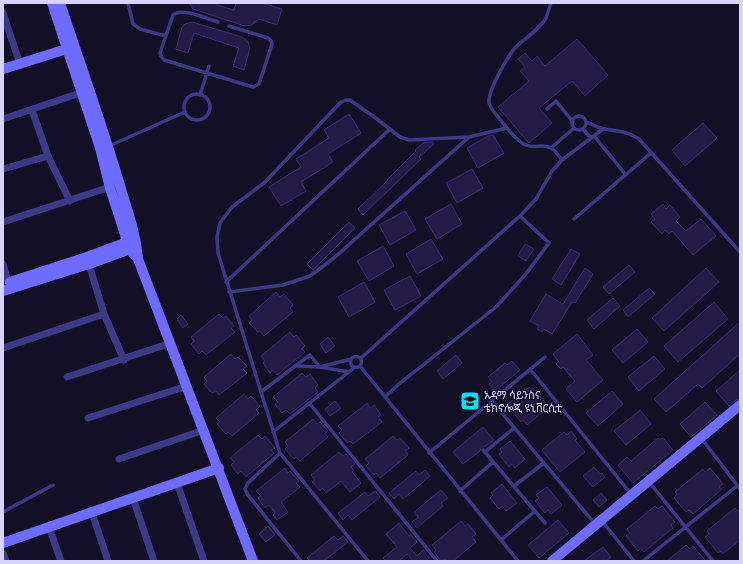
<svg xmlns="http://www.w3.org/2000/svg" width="743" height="564" font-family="'PT Sans Narrow','Noto Sans Ethiopic',sans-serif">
	<rect width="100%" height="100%" fill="#130f26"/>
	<path fill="#241b47" stroke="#3b2d73" d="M189,3H217V5L234,10L236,3H262L282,9L277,25L259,19L252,25L245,26L196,10L193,9Z
		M192,22L242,37L245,39L248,42L250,48L244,70L233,66L239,48L194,33L188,53L176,49L182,27L185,24Z
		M577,39L608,75L585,96L572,81L539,108L552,123L529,143L528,142L498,107L529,81L520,71L525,67L518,59L525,53L532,61L537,56L545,66Z
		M349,114L361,133L328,154L333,162L301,182L306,191L281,206L269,187L301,167L296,159L329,138L324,130Z
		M703,123L717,138L685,166L672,150Z
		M493,135L504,153L478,168L467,148L488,136Z
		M433,142L434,144L419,157L421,159L363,215L358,209L388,180H387L416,151L415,150L423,143Z
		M472,169L483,188L457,203L446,183Z
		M451,204L462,224L437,239L425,219Z
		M663,204L666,209L670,205L680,217L676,221L686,231L701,219L716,236L693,255L672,231L669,234L665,230L662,234L651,222L655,219L651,214Z
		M405,211L416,230L390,245L379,225Z
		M349,222L355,228L313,270L307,264Z
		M431,239L443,259L417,274L406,254Z
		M525,244L534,249L526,261L518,256Z
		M383,246L394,266L369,281L357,261Z
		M571,249L580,254L561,285L552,279Z
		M629,265L635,272L609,294L603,287Z
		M585,268L593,274L575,303L572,302L552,334L544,329L542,332L537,329L539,326L530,321L546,294L563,304Z
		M706,268L719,282L664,331L652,318Z
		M410,276L421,296L395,310L384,290Z
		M364,282L375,302L349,317L338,297Z
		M649,288L655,294L628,317L623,310Z
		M276,292L280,297L284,294L293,305L290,308L293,312L264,336L260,331L258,332L249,323L252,320L249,316Z
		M613,298L620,306L594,329L587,320Z
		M714,302L728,319L678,362L664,346Z
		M219,314L223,318L226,316L234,326L231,328L235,332L206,355L202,351L199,354L191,344L194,341L191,337Z
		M181,315L188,324L183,328L177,319Z
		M740,322V354L702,388L698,384L666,412L654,399Z
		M637,329L648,342L623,363L612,350Z
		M290,332L294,337L296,335L305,346L302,349L305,352L277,375L273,370L270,373L263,363L265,361L261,356Z
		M577,334L593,355L586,360L603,380L577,402L566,389L575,381L563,367L561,369L556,364L559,362L553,354Z
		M328,337L335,346L326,353L320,344Z
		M231,354L235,359L238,357L247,366L243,369L247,373L219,395L216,391L212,393L204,384L207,381L204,377Z
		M456,355L462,363L443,379L437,371Z
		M654,356L665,369L639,391L628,377Z
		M512,361L520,370L495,391L489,384L492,382L488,377L505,363L507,365Z
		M740,370V399L736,400L729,406L716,391Z
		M302,373L306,377L310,374L318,385L315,388L318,392L290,414L286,410L282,413L275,404L278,402L273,397Z
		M529,387L531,390L533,388L549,407L527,425L523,420L521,422L507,405Z
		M612,391L623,404L598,426L586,413Z
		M244,394L248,399L251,396L260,406L256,410L259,413L232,436L228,432L226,434L217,424L220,422L216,418Z
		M471,396L477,402L468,410L465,406L469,403L467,401Z
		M335,401L341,408L330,416L325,409Z
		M705,402L717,415L691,437L680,424Z
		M367,403L370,408L374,405L381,415L378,417L382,422L353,444L350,441L347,443L339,433L342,430L338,426Z
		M640,410L651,424L626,445L614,431Z
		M313,419L317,424L320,422L328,431L325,433L328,437L300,461L296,457L294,459L285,449L288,446L285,442Z
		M483,427L494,440L484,447H481L480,451L463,464L453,452Z
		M571,431L577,439L575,440L585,452L560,472L542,450L564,432L567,435Z
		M258,435L262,439L265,436L275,448L271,450L274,453L246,477L241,471L238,474L231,465L234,462L230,458Z
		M393,436L397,440L400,438L409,448L405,451L408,455L380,478L376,473L374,475L366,466L369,463L365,459Z
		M658,438L660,440L663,438L673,450L633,483L618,465L627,457L631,461Z
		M510,441L525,459L515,468L512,464L509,467L499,454L502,452L500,449Z
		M339,452L343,456L346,454L355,464L351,467L354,470L352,472L361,483L350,492L341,481L326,493L323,488L320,491L312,482L315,480L311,475Z
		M594,467L600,474L602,473L605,477L593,487L583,476Z
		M285,468L288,473L290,471L299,481L296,483L300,487L281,502L288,512L277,520L273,515L275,513L269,505L265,508L258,498L261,496L256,491Z
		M710,468L723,484L719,487L722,489L693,514L689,510L686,512L674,498L677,494L675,492L703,469L705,472Z
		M425,470L430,476L403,499L399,494L394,499L389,493L416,471L419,475Z
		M502,484L517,503L506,511L502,506L499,509L490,498L493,495L491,493Z
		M547,487L562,505L551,514L548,510L545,513L535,501L539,498L536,495Z
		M441,490L448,498L441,503L443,506L417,528L412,522L418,517L414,512Z
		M375,491L380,497L352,520L348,515L343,520L338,513L365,492L368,496Z
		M601,493L607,500L599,507L593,500Z
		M655,506L658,509L662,506L675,522L671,525L673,528L644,552L641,548L638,551L626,536L630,533L627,529Z
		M735,508L738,511L740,509V540L723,554L721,551L718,553L705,537L709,534L707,531Z
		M558,520L569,533L539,558L528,545Z
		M461,521L465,526L468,524L476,534L472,537L476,542L453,561H446L445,559L441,561L434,552L436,550L432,545Z
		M399,523L409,536L411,535L417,542L410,548L417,556L423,550L429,558L425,561H410L412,560L407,554L399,561H386L383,558L397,547L386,534Z
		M268,526L275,535L266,542L259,534Z
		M334,536L338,540L343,536L348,542L324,561H310L307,558Z
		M686,545L690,549L693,546L706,561H667Z
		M603,547L611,557L606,561H584Z"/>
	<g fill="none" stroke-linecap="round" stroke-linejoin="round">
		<path stroke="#3d3a85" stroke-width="3.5" d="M128,3L133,24L140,29L166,36
			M218,22C207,19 182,7 173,15L160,53L161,56L164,60L253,87L259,84L272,44L271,41L268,38L229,26
			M184 107a13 13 0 1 1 26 0a13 13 0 1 1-26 0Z
			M200,95L209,66
			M547,109L556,101L573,122
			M572 123a7 7 0 1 1 14 0a7 7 0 1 1-14 0Z
			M586,122C592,124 598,128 605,129C619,132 627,131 639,139L740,252
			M507,128C501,120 492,112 489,103C487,92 508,56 515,48C525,38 539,30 546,18C548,13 549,8 551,3
			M583,129L591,138
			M594,136L626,175
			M109,146L185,112
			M551,148L574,128
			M574,219L651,153
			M226,282L390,129
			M229,292L283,285L310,276L334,258L469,137
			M350.5 362a5.5 5.5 0 1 1 11 0a5.5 5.5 0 1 1-11 0Z
			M361,358L520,216
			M297,366L320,367L349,372
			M360,366L518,561
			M530,369L631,494
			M261,392L310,355L320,367L351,359
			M385,397L399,384L496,307L525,275L549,243L520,216L536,199L552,171L562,160L603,129
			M492,401L595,524
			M310,404L437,561
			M273,432L355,367
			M702,439L740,489
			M483,450L545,523
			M485,452L514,428
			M280,453L248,483L245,489L248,495L301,561
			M429,453L545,357
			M649,482L713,561
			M514,486L544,463
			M460,491L493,462
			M3,512L53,485
			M602,521L634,561
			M501,540L535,511
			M368,561L280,453L218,253L217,237L220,223L232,207L264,183L341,102L346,100H350L377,119L400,137L409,140L469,137L507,128C512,134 518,142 526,145C535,149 543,143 551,148C555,150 559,156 562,160
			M643,561L737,486"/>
		<path stroke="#3d3a85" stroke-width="7" d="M3,13L20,64
			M32,110L48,156L70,201
			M3,119L86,91
			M3,169L48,156
			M3,222L113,186
			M88,261L104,314L124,360
			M3,264L8,282
			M3,348L104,314
			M67,377L171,343
			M88,418L187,386
			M119,459L204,430
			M177,483L204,561
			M133,498L154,561
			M92,513L108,561
			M49,527L61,561
			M3,553L6,561"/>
		<path stroke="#6f6bff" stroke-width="10" d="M52,3L100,148L110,188L130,250L138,259
			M60,3C80,63 101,122 119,182C126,207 136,232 138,259L253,561
			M3,69L73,47
			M10,282L87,257L133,240
			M3,291L89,264L136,247
			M3,543L219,468
			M552,561L740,405"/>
	</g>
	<defs>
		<g id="university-square" transform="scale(1)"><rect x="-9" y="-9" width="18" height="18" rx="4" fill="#00e5ff" stroke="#130f26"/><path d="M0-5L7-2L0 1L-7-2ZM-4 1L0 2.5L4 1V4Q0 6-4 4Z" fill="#111"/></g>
	</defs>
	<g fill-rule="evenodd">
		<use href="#university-square" x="470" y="401"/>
	</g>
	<g text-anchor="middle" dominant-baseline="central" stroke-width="3" stroke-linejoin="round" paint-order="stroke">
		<g font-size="11" fill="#d9d4ff" stroke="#130f26" text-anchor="start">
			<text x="484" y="395">አዳማ ሳይንስና<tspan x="484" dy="13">ቴክኖሎጂ ዩኒቨርሲቲ</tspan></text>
		</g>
	</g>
	<rect width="743" height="564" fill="none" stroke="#d9d4ff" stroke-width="8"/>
</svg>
